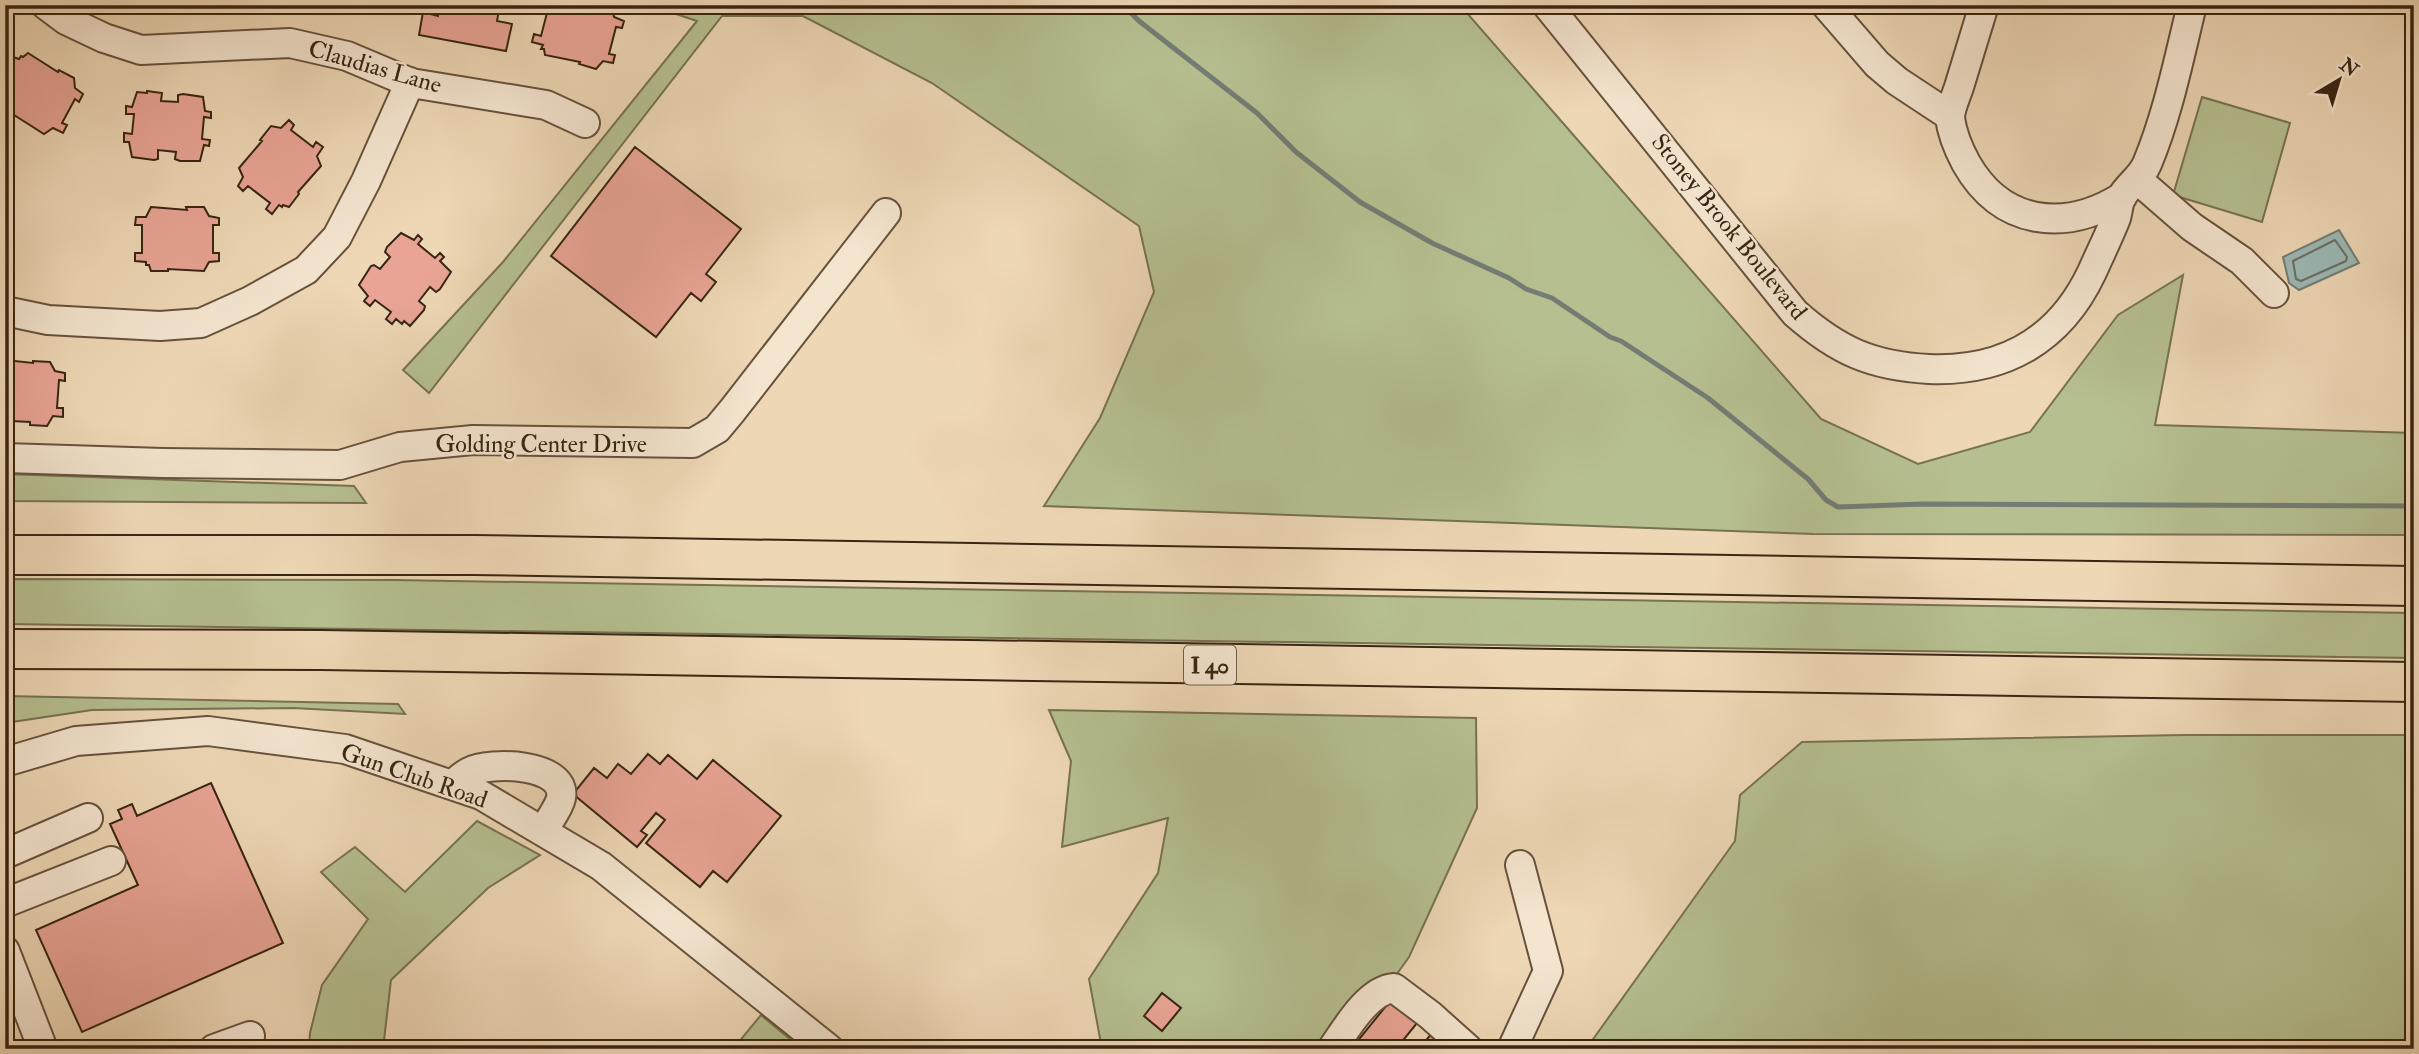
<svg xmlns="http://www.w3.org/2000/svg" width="2419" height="1054" font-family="'IM FELL Double Pica',serif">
	<rect width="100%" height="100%" fill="#eed7b5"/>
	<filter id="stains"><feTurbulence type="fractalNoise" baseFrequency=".00286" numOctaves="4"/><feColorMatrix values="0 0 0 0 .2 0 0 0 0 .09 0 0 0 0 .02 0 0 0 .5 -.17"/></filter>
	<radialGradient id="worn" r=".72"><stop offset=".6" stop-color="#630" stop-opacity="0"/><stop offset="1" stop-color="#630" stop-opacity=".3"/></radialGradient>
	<path fill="#b6bf90" stroke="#777252" stroke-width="2" d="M649,5H1460L1821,419L1918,464L2030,432L2118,315L2183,275L2155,425L2414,433V535L1813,534L1044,506L1100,418L1154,292L1139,226L932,83L803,16H722L429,393L403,370L503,262L697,21Z
		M2202,97L2290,123L2262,222L2173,195Z
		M5,474L354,486L366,503L5,501Z
		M5,579L395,580L2414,613V658L5,624Z
		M5,696L398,704L405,714L293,708L92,710L5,723Z
		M1049,710L1476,718L1477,808L1409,957L1343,1049H1102L1089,979L1158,873L1168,818L1062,847L1071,761Z
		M2184,735H2414V1049H1586L1735,841L1740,795L1802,742Z
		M477,821L540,855L488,888L391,980L383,1049H309L310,1033L322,985L368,919L321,872L355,847L405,892Z
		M761,1015L802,1049H733Z"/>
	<path fill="#9bb8b4" stroke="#737d74" stroke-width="2" d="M2339,230L2359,263L2299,290L2289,283L2283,257Z"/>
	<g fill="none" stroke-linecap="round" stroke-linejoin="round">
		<path stroke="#6a6e64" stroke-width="2" d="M2335,240L2347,257L2346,261L2301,281L2296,279L2293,261Z"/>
		<path stroke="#737d74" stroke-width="5" d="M1123,5L1139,21L1257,113L1296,152L1360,202L1432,243L1509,278L1526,289L1552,298L1610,337L1621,341L1708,398L1808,479L1826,500L1838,507L1923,504L2414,506"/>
	</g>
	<path fill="#e9a495" stroke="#382513" stroke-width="2" d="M440,5H500L497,21L512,24L506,51L419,35L423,12L438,16Z
		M542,5L612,7L614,17L624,21L622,28L616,27L609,54L615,55L613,63L603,61L596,69L579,64L580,62L545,55L544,49H541L543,45L532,42L534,34L541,36L548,9L541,7Z
		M28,53L58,72L59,70L74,78L75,88L83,94L79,102L75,99L62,123L67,125L63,133L53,128L44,134L14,115L13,118L5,113V79L13,65L7,62L10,56L19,59L21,56L23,57Z
		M147,91L162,93L161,101L178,102V95L183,94L203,97L205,111L211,112V118L204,117L202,139L210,140L209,146L204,145L200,161H180L175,159L176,152L158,150V159L154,160L132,157L129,142H124V133L132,134L134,114H126V106L132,107L137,92L147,93Z
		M289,120L294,125L291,130L313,147L316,142L323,147L317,156L321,166L298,192L299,194L289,207L283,205L282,207L279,205L272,214L266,209L270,203L248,186L243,191L238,186L243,177L239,168L262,141L260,140L271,126L281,128Z
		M635,147L741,229L706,274L716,282L701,301L691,293L656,337L551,256Z
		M151,207L187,210L186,207H204L209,216L219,218V225H213V253H219V261L209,262L204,271L168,269V271H151L149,265H146V262L135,261V253H142V225H135L136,217H146Z
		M401,233L414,240L418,235L422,239L418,244L435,258L440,253L444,257L440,261L451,272L440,289L436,292L430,287L419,301L425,306L424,310L410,326L404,321L402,324L396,319L392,324L386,319L391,312L375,300L370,306L364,301L368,296L359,285L371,266L374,265L380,269L390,257L385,252L387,247Z
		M5,360L33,363V361L50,362L55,371L65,373V381L59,380L57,408H63V417L53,416L47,426L30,425V422L12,421V424H5Z
		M648,754L660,764L668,755L697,779L713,760L781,816L727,882L713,871L700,887L646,843L665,820L656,813L641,831L647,835L637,847L573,794L594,768L607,778L618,764L631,774Z
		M211,783L283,943L82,1032L36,930L138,885L110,824L122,819L118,810L132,804L137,816Z
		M1162,993L1181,1008L1162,1031L1144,1016Z
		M1395,995L1422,1017L1396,1049H1351Z
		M1436,1028L1453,1049H1419Z"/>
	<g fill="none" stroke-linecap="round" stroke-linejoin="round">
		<g stroke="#66523c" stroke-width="32">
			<path id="minor" d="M46,5L66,20L104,38L141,50L290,43L347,56L411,83L546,105L585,123
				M1547,5L1795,313C1838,351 1872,366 1929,369C2004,372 2060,340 2092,272C2100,254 2109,236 2116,218C2118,212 2118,204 2121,198C2128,185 2141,178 2147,164C2168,114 2179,58 2192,5
				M1826,5L1877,64L1897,81L1950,116
				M1984,5C1976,32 1967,60 1959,87C1956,96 1950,109 1950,118C1952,133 1959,150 1966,163C2001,225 2064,233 2122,197
				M2138,180L2192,227L2242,261L2274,293
				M5,311L48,320L160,326L201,323L250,301L306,270L337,237L366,181L410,82
				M5,458L163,463L340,465L400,447L473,440L693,443L717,429L732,411L886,213
				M5,762L76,741L208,731L345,749L481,795L601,866L829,1049
				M452,785C457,781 463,775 469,772C490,761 567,763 561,798C559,808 548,822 543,831
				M5,854L88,818
				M5,903L111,861
				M5,951L43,1049
				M214,1049L250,1036
				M1332,1049C1346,1029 1368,990 1394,988L1430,1015L1468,1049
				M1512,1049L1548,971L1520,865"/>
		</g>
		<g stroke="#382513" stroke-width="42">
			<path id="highway" d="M5,555H474L2414,586
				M5,649L321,650L2414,682"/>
		</g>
		<use href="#minor" stroke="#f4e5cf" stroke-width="28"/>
		<use href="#highway" stroke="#eed7b5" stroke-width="38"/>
	</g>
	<g text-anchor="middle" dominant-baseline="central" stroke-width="5" stroke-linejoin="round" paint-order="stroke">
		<rect fill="#f4e5cf" stroke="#705f4b" stroke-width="2" x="1184" y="645.5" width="52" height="39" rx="5"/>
		<g font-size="23" font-weight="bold" fill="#382513">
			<text x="1210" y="665">I 40</text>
		</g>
		<g font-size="24" fill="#382513" stroke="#f4e5cf">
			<text transform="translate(375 67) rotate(16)">Claudias Lane</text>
			<text transform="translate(1729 227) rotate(51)">Stoney Brook Boulevard</text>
			<text x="541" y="444">Golding Center Drive</text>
			<text transform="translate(414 776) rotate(19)">Gun Club Road</text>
		</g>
	</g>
	<rect width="2419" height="1054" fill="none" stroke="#eed7b5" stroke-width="28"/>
	<rect x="7" y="7" width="2405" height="1040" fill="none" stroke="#382513" stroke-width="3.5"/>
	<rect x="14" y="14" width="2391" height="1026" fill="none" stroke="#382513" stroke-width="2"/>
	<g transform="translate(2339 80) rotate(38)" stroke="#f4e5cf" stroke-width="5" paint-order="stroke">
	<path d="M0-5L12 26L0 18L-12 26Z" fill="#382513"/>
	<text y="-10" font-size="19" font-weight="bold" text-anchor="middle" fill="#382513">N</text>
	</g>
	<rect width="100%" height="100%" filter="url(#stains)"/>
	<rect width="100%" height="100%" fill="url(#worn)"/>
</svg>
